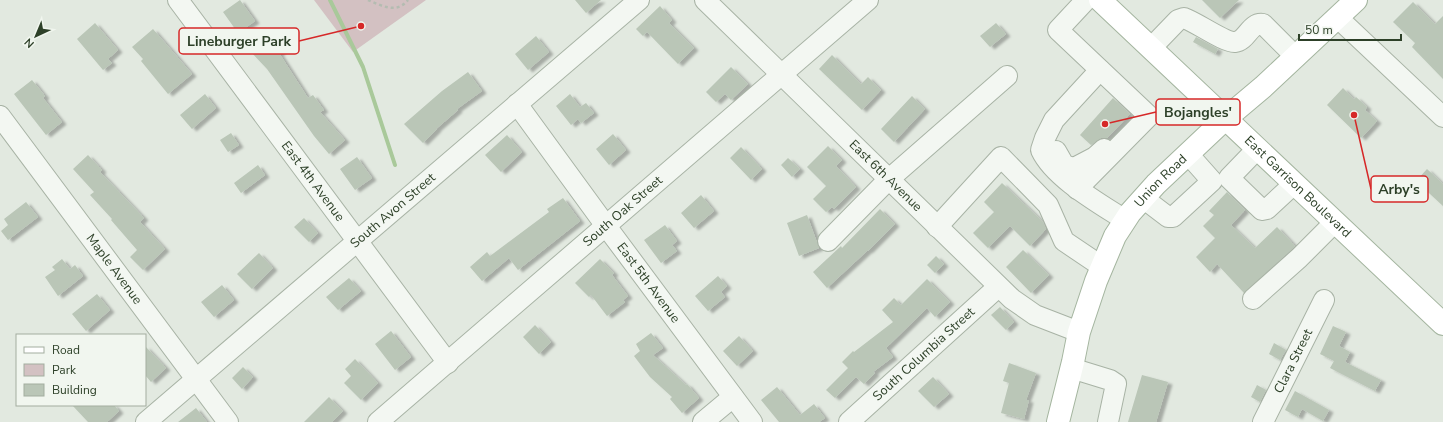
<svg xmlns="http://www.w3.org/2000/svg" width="1443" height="422" font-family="'Nunito Sans',sans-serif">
	<defs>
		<filter id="shadow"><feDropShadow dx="4.5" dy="2.5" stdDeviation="1" flood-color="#0004"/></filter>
	</defs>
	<rect width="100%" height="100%" fill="#e2e9e0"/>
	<path fill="#d3c1c2" d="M314,0H426L353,52Z"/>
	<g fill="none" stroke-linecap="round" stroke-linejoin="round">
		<path stroke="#a9c99a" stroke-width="4" d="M330,0L363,67L395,165"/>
	</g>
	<path fill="#bac6b7" filter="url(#shadow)" d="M240,0L255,21L238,33L223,12Z
		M575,0H601L586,13Z
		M1202,0H1239L1220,18Z
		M1413,2L1435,24L1443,16V79L1412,47L1415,43L1393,22Z
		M660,6L672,20L669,23L694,48L678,64L647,32L643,36L636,29Z
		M95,23L118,50L108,59L112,63L103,70L77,39Z
		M996,23L1006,34L990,47L980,36Z
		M153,29L192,74L168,94L141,61L143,59L132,47Z
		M271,31L286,47L279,53L308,98L313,95L324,110L320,112L345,140L329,154L314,136L267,69L250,51Z
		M536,36L549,52L528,70L515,54Z
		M1196,37L1218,49L1215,54L1193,42Z
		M832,55L861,84L868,77L881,90L862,110L819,69Z
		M731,67L748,84L731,100L725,94L716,102L706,92Z
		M468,72L482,91L457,109L458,110L436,129H437L423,143L404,124L442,91Z
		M32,80L45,96L43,98L62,122L46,135L14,94Z
		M1343,88L1354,99L1356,97L1367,107L1365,110L1377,121L1361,138L1327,105Z
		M205,94L216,108L192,129L180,115Z
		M570,94L580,107L586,103L594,113L581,123L578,119L571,125L556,106Z
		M912,96L925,109L894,142L881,129Z
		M1113,98L1130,114L1107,138H1101L1091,145L1080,135Z
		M231,133L239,145L228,152L220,140Z
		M613,134L626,150L609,165L596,149Z
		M507,135L522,152L501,172L485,155Z
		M828,146L842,160L836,166L856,187L834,209L832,207L826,212L813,199L826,186L807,167Z
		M741,147L762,169L751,180L730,158Z
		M88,155L102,170L100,172L144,218L140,222L165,249L143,270L130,257L137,250L111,220L112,219L90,195L94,192L73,169Z
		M357,157L372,178L355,190L340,169Z
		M788,158L800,169L792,177L781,165Z
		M258,165L265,175L241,193L234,183Z
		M1427,169L1443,184V206L1416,181Z
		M1002,183L1043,222L1046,229L1030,246L1010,226L988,248L973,233L994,212L984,202Z
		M1227,192L1245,210L1231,225L1255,248L1277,227L1295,246L1244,293L1217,264L1210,272L1196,257L1215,238L1203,226L1214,215L1209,211Z
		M701,195L714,211L694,228L681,213Z
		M563,198L580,221L518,270L509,258L482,281L470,267L487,252L490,256L549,212L547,209Z
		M26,202L38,217L8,240L1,231L8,225L4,219Z
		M880,209L895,224L868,251V250L827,288L813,272L841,246L842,248Z
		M807,215L819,248L799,256L787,223Z
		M304,218L318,233L309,242L294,227Z
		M665,225L677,241L672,245L677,251L661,263L644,240Z
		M1023,250L1049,275L1031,293L1006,267Z
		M259,253L273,268L252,289L237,274Z
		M936,256L944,264L935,273L927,265Z
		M62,259L70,269L75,265L83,276L58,296L45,277L55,270L52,267Z
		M600,259L614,273L612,275L628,296L623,300L625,302L607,316L591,295L589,297L575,283Z
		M718,276L727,286L721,292L725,297L708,311L695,296Z
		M349,278L361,291L338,310L326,297Z
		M927,279L950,302L935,317L927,308L886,348L893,357L873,372L875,373L864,384L856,377L835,398L826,390L848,368L842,362L853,351L854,352L893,322L882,310L894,298L901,305Z
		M222,285L234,300L214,317L201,302Z
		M97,294L110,310L86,331L72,314Z
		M1000,307L1014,322L1006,330L991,315Z
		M535,325L551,342L539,354L523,337Z
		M1333,326L1346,332L1339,346L1350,352L1345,362L1381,380L1375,391L1330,368L1334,361L1320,354Z
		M391,331L411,357L395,370L375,344Z
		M651,333L663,348L653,355L686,385L687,384L699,398L682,413L670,399L672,397L650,377L634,356L640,351L636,344Z
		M739,336L753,351L737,366L723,351Z
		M1274,343L1286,350L1280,360L1269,354Z
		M145,346L166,368L151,382L145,375Z
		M355,359L378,383L361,400L344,383L351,376L345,369Z
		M1009,363L1036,373L1026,400H1029L1024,419L1001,413L1009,383L1003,381Z
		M243,367L253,377L242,389L232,378Z
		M1142,375L1168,382L1156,422H1128Z
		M933,377L949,394L934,407L918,391Z
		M1257,385L1266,390L1260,402L1251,397Z
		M777,387L800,415L814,404L825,418L819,422H779L761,400Z
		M1295,391L1329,410L1323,421L1302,409L1298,417L1285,410Z
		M329,397L343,411L332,422H304Z
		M72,405H114L119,411L107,422H88Z
		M196,408L207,422H178Z"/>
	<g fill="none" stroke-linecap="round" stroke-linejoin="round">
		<g stroke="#a8b3a5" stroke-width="22">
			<g id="minor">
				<path id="s1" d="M178,0L448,363"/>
				<path id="s2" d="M705,0L1012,299L1035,315L1079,332"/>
				<path d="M1338,18L1443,117"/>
				<path d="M1151,48L1178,20L1184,18C1196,22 1225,43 1235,42C1247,41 1250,22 1263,24L1296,57"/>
				<path d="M1100,70L1054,120L1045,138L1041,150C1054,178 1099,203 1125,220"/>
				<path id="s3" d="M517,104L606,226L752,422"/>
				<path id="s4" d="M0,116L228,422"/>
				<path d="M1257,149L1229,178L1262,210L1267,209L1294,184"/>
				<path d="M1056,151L1064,165L1074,168L1095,157L1104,149"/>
				<path d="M1077,189L1149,116L1058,30L1086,0"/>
				<path d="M1143,198L1168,217H1173L1212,181L1188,154"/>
				<path d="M937,227L1001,157L1048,205L1064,241L1101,266"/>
				<path d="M828,241L888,180L1007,76"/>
				<path d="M1253,299L1299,258L1335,222"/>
				<path d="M1071,368L1110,380L1116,384L1108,422"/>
				<path id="s5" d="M146,422L639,0"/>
				<path id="s6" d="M378,422L868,0"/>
				<path d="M703,422L733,397"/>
				<path id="s7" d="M849,422L998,287"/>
				<path id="s8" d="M1263,422L1324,300"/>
			</g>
		</g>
		<g stroke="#a4b59f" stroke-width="24">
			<g id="major">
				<path id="s9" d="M1100,0L1443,324"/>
				<path id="s10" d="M1058,422L1073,362L1079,332L1096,281L1115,236L1130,213L1156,184L1225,119L1263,87L1356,0"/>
			</g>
		</g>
		<path stroke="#b4bcb1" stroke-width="2.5" stroke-dasharray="3 3" stroke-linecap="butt" d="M368,0C382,6 397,14 408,0"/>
		<use href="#minor" stroke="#f3f7f2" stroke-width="20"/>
		<use href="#major" stroke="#fff" stroke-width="22"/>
	</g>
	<g text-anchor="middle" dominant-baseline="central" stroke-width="3" stroke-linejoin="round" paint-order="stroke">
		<g font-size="13" fill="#2d4028" stroke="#f1f6ef">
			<text stroke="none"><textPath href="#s2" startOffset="252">East 6th Avenue</textPath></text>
			<text stroke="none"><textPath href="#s10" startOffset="267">Union Road</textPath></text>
			<text stroke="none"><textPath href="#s1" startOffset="226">East 4th Avenue</textPath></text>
			<text stroke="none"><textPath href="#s9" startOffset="272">East Garrison Boulevard</textPath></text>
			<text stroke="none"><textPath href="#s5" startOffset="325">South Avon Street</textPath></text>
			<text stroke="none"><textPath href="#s6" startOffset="323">South Oak Street</textPath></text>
			<text stroke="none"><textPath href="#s4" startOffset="191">Maple Avenue</textPath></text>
			<text stroke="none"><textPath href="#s3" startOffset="222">East 5th Avenue</textPath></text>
			<text stroke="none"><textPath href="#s7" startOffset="101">South Columbia Street</textPath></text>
			<text stroke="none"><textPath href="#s8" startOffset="68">Clara Street</textPath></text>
		</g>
	</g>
	<path fill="none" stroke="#d62828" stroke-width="1.5" d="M361 26L299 41M1105 124L1156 112M1354 115L1371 189"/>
	<g fill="#d62828" stroke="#f1f6ef" stroke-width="1.5">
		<circle cx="361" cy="26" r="4"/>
		<circle cx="1105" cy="124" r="4"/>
		<circle cx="1354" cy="115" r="4"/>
	</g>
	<g fill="#f1f6ef" stroke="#d62828" stroke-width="1.5">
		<rect x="179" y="28" width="120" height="26" rx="4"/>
		<rect x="1156" y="99" width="84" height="26" rx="4"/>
		<rect x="1371" y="176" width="57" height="26" rx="4"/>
	</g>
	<g font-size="14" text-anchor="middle" font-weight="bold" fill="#2d4028">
		<text x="239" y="46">Lineburger Park</text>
		<text x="1198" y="117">Bojangles'</text>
		<text x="1399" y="194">Arby's</text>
	</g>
	<rect x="16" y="334" width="130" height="72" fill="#f1f6ef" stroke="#a3ad9f"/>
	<rect x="24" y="347" width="20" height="6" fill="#ffffff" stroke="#a3ad9f"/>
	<text x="52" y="354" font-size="12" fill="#2d4028">Road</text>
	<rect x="24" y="364" width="20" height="12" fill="#d3c1c2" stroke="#a3ad9f"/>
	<text x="52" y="374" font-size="12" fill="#2d4028">Park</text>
	<rect x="24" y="384" width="20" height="12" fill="#bac6b7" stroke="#a3ad9f"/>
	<text x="52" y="394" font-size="12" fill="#2d4028">Building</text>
	<g transform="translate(36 36) rotate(224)" stroke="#f1f6ef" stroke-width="3" paint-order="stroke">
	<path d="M0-3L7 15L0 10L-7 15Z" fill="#2d4028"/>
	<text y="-6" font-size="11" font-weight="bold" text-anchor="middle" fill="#2d4028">N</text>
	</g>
	<path d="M1299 34v6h102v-6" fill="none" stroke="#2d4028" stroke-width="2"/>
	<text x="1305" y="34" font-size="12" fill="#2d4028" stroke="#f1f6ef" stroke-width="3" paint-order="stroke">50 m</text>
</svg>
